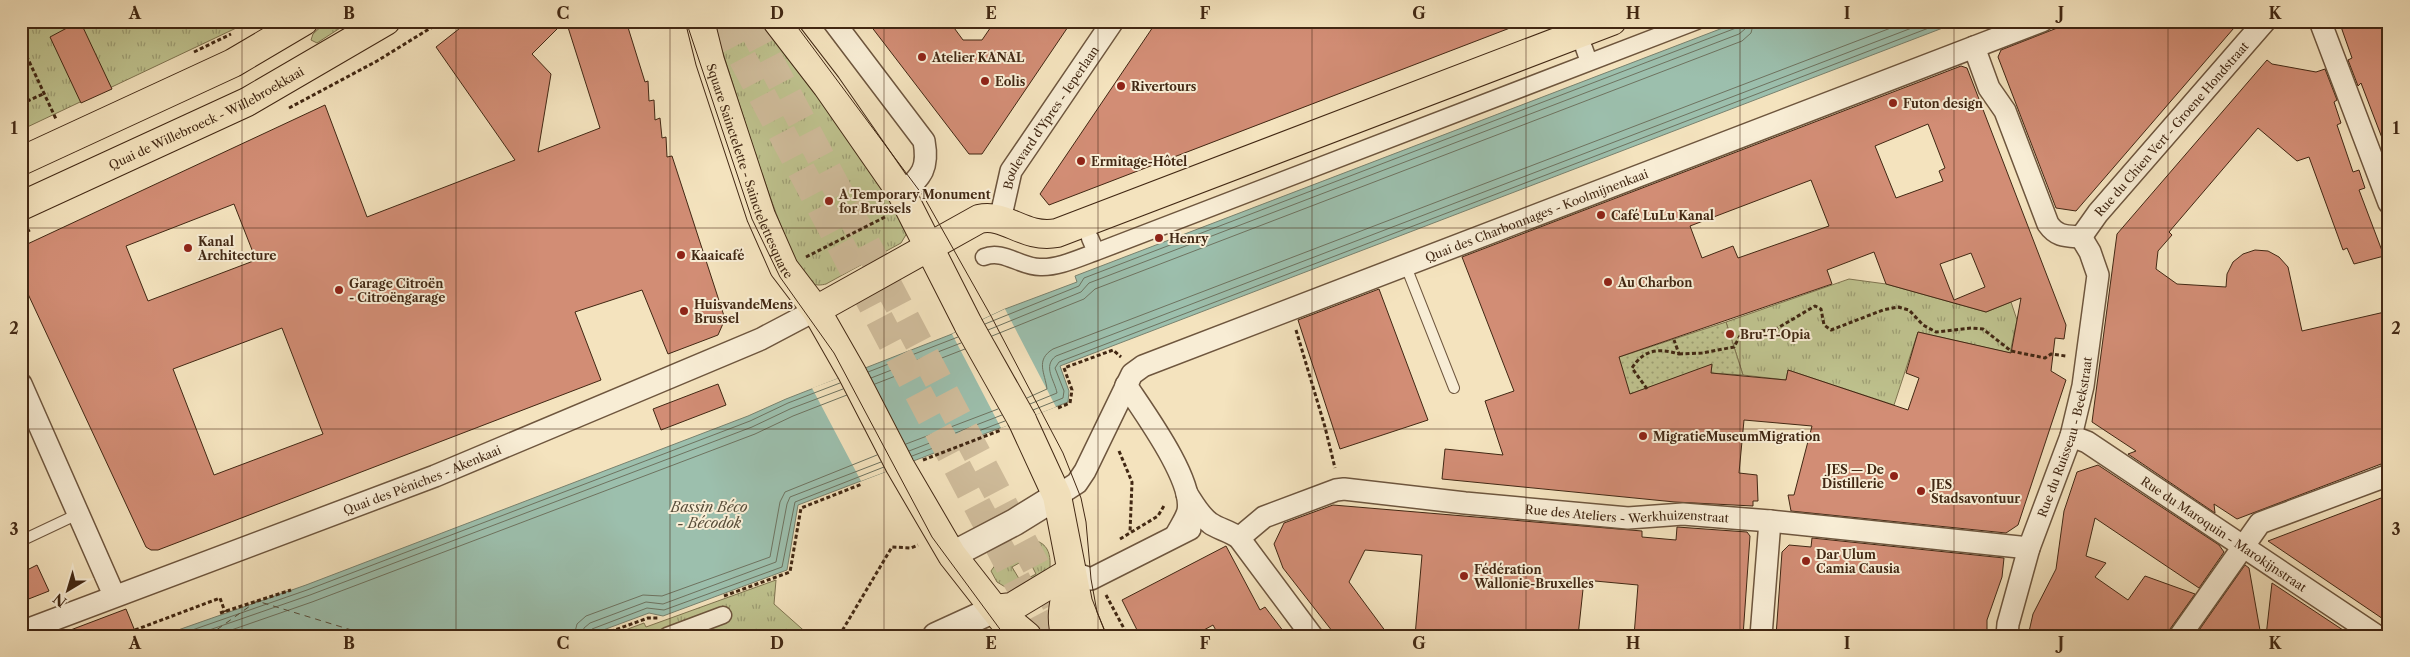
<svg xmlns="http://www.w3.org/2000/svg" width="2410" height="657" font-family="'Libre Caslon Text',serif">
	<defs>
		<pattern id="grass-tufts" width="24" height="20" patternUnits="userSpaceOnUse" patternTransform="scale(1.25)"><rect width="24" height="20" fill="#bfc38f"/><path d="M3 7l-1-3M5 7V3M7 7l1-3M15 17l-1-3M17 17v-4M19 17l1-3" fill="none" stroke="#9d9e74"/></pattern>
		<pattern id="garden-dots" width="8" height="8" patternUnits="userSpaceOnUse" patternTransform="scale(1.25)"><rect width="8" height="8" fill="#bfc38f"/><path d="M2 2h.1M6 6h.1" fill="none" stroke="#9d9e74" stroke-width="1.8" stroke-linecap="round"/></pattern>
	</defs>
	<rect width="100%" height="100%" fill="#f4e3be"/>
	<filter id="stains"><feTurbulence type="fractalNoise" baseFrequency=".004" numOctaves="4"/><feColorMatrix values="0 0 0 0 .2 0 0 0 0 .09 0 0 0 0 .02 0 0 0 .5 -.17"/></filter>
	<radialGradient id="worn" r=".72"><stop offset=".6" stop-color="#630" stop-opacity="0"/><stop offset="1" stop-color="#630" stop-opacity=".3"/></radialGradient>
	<path fill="url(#grass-tufts)" stroke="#807551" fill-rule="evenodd" d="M21,21H251L21,130Z
		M327,21H351L317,43L311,40L313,34Z
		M712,21H763L886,186L907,233L901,243L826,284C822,285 816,286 812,283C784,265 729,64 712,21Z
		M1849,279L1886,284L1986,312L2011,302L2017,320L2010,353L1918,332L1894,405L1788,370L1786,380L1743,375L1726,322Z
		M1037,541C1056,548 1049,571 1048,588L1025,599L997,582L991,571L998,561ZM1028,558L1036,574L1021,582L1012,567Z
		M776,580L774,604L810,636H609L644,623L646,627Z"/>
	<path fill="url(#garden-dots)" stroke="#807551" d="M1726,322L1743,375L1711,373L1712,365L1630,394L1604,362Z"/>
	<path fill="#9cbfad" stroke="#78826f" d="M1741,21H1961L1060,366L1069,391L1068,402L798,505L787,570L663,616L649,613L587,636H161L306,585L748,416L786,399L952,334L1005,309L1077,282L1075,276Z"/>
	<path fill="#f4e3be" d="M1005,309L1056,407L1001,428L952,334Z
		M866,368L914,461L861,481L812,388Z"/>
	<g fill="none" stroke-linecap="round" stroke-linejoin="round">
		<path stroke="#6e7360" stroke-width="1" d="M985,324L1079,286L1084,278L1736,28L1740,21
			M988,330L1081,292L1089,283L1739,34L1745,29L1747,21
			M992,336L1084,299L1095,289L1742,41L1751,33L1754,21
			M868,372L958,337
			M871,378L961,343
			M875,384L965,349
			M1027,398L1047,389C1045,373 1035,360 1053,349L1909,21
			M1030,404L1057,393C1055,381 1042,366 1056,356L1930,21
			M1033,410L1063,398L1064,391L1055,368L1059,362L1947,21
			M906,444L998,409
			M909,451L1002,415
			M912,456L1005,421
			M175,636L307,590L750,421L788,403L840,383
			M192,636L310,595L752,427L790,409L843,389
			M214,636L312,602L755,434L793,416L847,395
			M574,636L577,624L586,616L643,595L662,596L770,557L780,502L785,492L877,455
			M582,636L584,628L590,623L646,602L663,604L776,562L787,504L790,497L881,462
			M588,636L592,629L647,608L664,610L782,567L795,502L884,467"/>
		<path stroke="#584d3a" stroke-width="1" stroke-dasharray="6 5" stroke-linecap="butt" d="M208,636L257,601L371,636"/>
	</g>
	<path fill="#d28d75" stroke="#412713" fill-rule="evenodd" d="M80,21L112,89L81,103L50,37Z
		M469,21H565L532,54L551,74L538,152L600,128L566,21H626L645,82L648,81L649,101L654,100L655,120L660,118L662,138L666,137L667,157L672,156L725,319L718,335L668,354L642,290L575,312L601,380L158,550H151L146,547L21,279V247L325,105L367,217L515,160L436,47ZM234,204L256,260L148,301L126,246ZM282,328L323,434L214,475L173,369Z
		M867,21H949L963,40H982L995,21H1072L982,154H969Z
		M1157,21H1523V23L1049,205L1040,194Z
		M2075,21H2240L2076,211L2056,208L1998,57L2001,50Z
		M2339,21H2389V151H2387L2361,83L2358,86L2348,60L2352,58Z
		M2267,60L2272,64L2316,72L2325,69L2337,100L2334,102L2341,123L2337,125L2353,172L2359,170L2365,188L2359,190L2384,256L2354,264L2347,248L2343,250L2309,157L2297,161L2258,128L2169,232L2172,235L2158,251L2156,269L2177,284L2226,287L2227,274L2233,262L2243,254L2255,250L2268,251L2279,257L2288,267L2302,331L2389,311V461L2237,519L2214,504L2215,513L2128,454L2136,451L2092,422L2117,234Z
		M1961,66L1967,68L2066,325L2064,339L2055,338L2051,371L2066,380L2018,525L2006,533L1791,511L1788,495H1794L1812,426L1744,420L1739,473L1757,475L1758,501H1753V506L1675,502L1442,479L1445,449L1503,455L1485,401L1514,391L1462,257ZM1928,124L1945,168L1939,171L1943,181L1896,198L1875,146ZM1811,180L1829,226L1738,258L1733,246L1702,258L1690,226ZM1874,252L1886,284L1986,312L2021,298L2011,353L1918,332L1906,373L1919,378L1908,410L1788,370L1786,380L1711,373L1712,364L1630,394L1619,357L1832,284L1827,270ZM1971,253L1985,287L1954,300L1940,264Z
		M1379,289L1428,420L1340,449L1298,320Z
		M718,384L726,405L661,430L653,409Z
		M2098,465L2219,545L2224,552L2199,588L2095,518L2086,556L2106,563L2095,577L2128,600L2145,576L2195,594L2170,629L2168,636H2028L2033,614L2056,569L2064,511L2077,472Z
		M2389,495V623L2268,541Z
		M1333,505L1642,531V537L1676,540L1677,527L1747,532L1750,536L1743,636H1634L1638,585L1584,580L1578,636L1533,632V634L1522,633V636H1415L1422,555L1365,550L1349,582L1389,636H1336L1283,568L1274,544L1284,523Z
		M1812,538L2004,558L2002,577L1987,620V636H1776L1782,552L1789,545L1811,547Z
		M1226,546L1260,610L1265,607L1287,636H1219L1213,625L1193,636H1140L1122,600Z
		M37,565L49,591L21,602V573Z
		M2245,565L2249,568L2261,636H2195Z
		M2272,583L2352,636H2266Z
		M126,609L137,636H60V634Z"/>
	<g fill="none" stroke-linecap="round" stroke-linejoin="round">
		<path stroke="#d0bd9c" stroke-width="28" stroke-dasharray="28 14" stroke-linecap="butt" d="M723,21L1046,636
			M749,21L1058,608"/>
		<g stroke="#6e563e" stroke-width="12">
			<path id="service" d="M1405,264L1454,388
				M25,539L78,514"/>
		</g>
		<g stroke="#6e563e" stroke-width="19">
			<path id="pedestrian" d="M1584,48L1589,62
				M1090,238L1096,252
				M984,257C1003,249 1020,267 1040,267C1058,268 1079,258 1096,252L1697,21
				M667,636L723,615"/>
		</g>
		<g stroke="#6e563e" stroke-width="24">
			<g id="minor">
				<path d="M833,21L924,141C929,168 922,176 902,194"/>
				<path d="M2320,21L2389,203"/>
				<path d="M1974,47L1989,88L2005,111L2048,224C2057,237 2066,236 2081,237"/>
				<path id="s1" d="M1000,220L1011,171L1113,21"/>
				<path id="s2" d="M2081,237L2098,213L2265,21"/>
				<path d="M21,384L114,595"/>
				<path d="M1126,385C1143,411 1194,480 1188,511C1186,519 1180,527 1176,535"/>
				<path id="s3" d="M2071,436L2087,442L2377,636"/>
				<path d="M1187,494C1194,505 1200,516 1210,523C1218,529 1230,531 1239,538L1312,636"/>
				<path id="s4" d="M1057,496L1077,483L1085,471L1132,374L1143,366L2042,21"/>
				<path id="s5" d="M1239,538L1264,517L1336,490L1344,489L1465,503L1628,518L1683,514L1770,521L2029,548"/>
				<path d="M1070,572L1091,579L1190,529"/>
				<path id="s6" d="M21,632L435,476L761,339L816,310"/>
				<path d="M1761,636L1770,521"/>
				<path id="s7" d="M2007,636L2008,624L2029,548L2071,436L2083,386L2098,275L2090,252L2081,237"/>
				<path d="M2180,636L2260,523L2389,475"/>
			</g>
		</g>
		<g stroke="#6e563e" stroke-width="29">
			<path id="tertiary" d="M952,555L1015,522L1057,496
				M936,636L995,609"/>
		</g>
		<g stroke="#412713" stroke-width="30">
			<g id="primary">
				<path id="s8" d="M700,21L710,61L761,216L784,268L816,310L852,373L900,466L952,555L1010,629"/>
				<path d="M777,21L827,86L902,194L969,326"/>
				<path d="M21,161L233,63L304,21"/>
				<path id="s9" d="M21,206L247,102L386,21"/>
				<path d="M816,310L979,219C1007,213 1023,239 1057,233L1612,21"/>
				<path d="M1022,420L1057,496L1078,603L1091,636"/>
				<path d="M995,609L1012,607L1070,572"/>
			</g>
		</g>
		<g stroke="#412713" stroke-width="30">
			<path id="trunk" d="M995,609L1027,636
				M1066,636C1058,616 1067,593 1070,572"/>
		</g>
		<path stroke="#412713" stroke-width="3" stroke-dasharray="4 2.5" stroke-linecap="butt" d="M21,44L56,119
			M194,52L231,34
			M21,104L43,94
			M289,108L377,61L442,21
			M21,234L30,230
			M806,257L887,216
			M1296,330L1325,427L1335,468
			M1679,354L1702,353L1734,347L1741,334L1776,329L1815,306L1821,309L1824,325L1831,330L1883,310L1898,307L1909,310L1923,325L1936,332L1972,328L1983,329L2011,351L2045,358L2051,354L2066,356
			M1647,389L1632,368C1644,349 1659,348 1679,354L1674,340
			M1058,408L1070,403L1072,390L1064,368L1113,350L1121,357
			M1119,451L1132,482L1130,532
			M923,460L1001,430
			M1120,539L1158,516L1165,504
			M1106,595L1128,636
			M724,596L790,572L801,508L862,484
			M220,613L291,590
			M135,630L220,598L225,612
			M598,636L648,618H659
			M839,636L892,547L911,548L918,545"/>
		<use href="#service" stroke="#f8edd5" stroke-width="10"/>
		<use href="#pedestrian" stroke="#f8edd5" stroke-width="16"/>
		<use href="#minor" stroke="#f8edd5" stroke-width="21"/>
		<use href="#tertiary" stroke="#f8edd5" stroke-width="26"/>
		<use href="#primary" stroke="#f4e3be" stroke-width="28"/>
		<use href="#trunk" stroke="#f4e3be" stroke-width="28"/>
		<path stroke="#412713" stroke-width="1" d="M686,21L752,219L780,277L834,353L932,537L1005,636
			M793,21L924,197L991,316L1063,453L1081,498L1086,522L1091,579L1097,612L1107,636"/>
		<g stroke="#412713" stroke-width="30" stroke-linecap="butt">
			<path id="primary-bridge" d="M969,326L1022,420"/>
		</g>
		<use href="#primary-bridge" stroke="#f4e3be" stroke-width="28"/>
	</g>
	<path fill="none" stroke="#412713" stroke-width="1" stroke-opacity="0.55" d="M242,21V636M456,21V636M670,21V636M884,21V636M1098,21V636M1312,21V636M1526,21V636M1740,21V636M1954,21V636M2168,21V636M21,228H2389M21,429H2389"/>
	<g fill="#8f2418" stroke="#f8edd5" stroke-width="2">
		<circle cx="922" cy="57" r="5"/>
		<circle cx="985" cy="81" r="5"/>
		<circle cx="1121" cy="86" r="5"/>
		<circle cx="1893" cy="103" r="5"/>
		<circle cx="1081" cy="161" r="5"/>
		<circle cx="829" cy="201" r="5"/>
		<circle cx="1601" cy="215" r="5"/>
		<circle cx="1159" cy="238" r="5"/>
		<circle cx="188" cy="248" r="5"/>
		<circle cx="681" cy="255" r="5"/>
		<circle cx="1608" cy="282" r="5"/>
		<circle cx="339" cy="290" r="5"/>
		<circle cx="684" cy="311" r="5"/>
		<circle cx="1730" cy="334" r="5"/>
		<circle cx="1643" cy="436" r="5"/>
		<circle cx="1894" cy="476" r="5"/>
		<circle cx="1921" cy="491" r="5"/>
		<circle cx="1806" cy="561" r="5"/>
		<circle cx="1464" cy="576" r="5"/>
	</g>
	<g text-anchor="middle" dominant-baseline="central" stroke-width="4" stroke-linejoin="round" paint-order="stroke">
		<g font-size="12" font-weight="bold" fill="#412713" stroke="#f8edd5" text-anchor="start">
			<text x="932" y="57">Atelier KANAL</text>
			<text x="995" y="81">Eolis</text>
			<text x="1131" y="86">Rivertours</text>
			<text x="1903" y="103">Futon design</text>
			<text x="1091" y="161">Ermitage-Hôtel</text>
			<text x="839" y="194">A Temporary Monument<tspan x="839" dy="14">for Brussels</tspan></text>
			<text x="1611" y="215">Café LuLu Kanal</text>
			<text x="1169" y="238">Henry</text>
			<text x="198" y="241">Kanal<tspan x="198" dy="14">Architecture</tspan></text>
			<text x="691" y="255">Kaaicafé</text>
			<text x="1618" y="282">Au Charbon</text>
			<text x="349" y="283">Garage Citroën<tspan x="349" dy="14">- Citroëngarage</tspan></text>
			<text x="694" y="304">HuisvandeMens<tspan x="694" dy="14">Brussel</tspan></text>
			<text x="1740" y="334">Bru-T-Opia</text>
			<text x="1653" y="436">MigratieMuseumMigration</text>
			<text x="1884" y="469" text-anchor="end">JES — De<tspan x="1884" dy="14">Distillerie</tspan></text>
			<text x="1931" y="484">JES<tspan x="1931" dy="14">Stadsavontuur</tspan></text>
			<text x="1816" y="554">Dar Ulum<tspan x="1816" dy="14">Camia Causia</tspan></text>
			<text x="1474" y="569">Fédération<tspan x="1474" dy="14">Wallonie-Bruxelles</tspan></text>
		</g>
		<g font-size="12" fill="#412713" stroke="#f8edd5">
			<text stroke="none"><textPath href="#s9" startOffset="205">Quai de Willebroeck - Willebroekkaai</textPath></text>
			<text stroke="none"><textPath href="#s1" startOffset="116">Boulevard d'Ypres - Ieperlaan</textPath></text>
			<text stroke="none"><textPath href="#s2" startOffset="141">Rue du Chien Vert - Groene Hondstraat</textPath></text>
			<text stroke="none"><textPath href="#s8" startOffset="158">Square Sainctelette - Sainctelettesquare</textPath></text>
			<text stroke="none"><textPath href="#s4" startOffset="581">Quai des Charbonnages - Koolmijnenkaai</textPath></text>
			<text stroke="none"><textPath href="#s7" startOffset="208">Rue du Ruisseau - Beekstraat</textPath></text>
			<text stroke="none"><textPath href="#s6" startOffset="429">Quai des Péniches - Akenkaai</textPath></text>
			<text stroke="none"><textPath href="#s5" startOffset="402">Rue des Ateliers - Werkhuizenstraat</textPath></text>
			<text stroke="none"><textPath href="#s3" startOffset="182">Rue du Maroquin - Marokijnstraat</textPath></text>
		</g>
		<g font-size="14" font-style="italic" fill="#584d3a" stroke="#f8edd5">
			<text x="709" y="507">Bassin Béco<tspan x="709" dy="16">- Bécodok</tspan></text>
		</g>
	</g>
	<rect width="2410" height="657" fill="none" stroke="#f4e3be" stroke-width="55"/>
	<g transform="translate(68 590) rotate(218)" stroke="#f8edd5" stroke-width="4" paint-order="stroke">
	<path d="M0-4L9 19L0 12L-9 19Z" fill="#412713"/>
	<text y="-8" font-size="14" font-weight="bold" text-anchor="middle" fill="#412713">N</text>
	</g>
	<rect x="28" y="28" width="2354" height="602" fill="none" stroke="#412713" stroke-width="2"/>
	<g font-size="16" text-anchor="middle" font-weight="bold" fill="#412713">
		<text x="135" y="19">A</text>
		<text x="349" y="19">B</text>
		<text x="563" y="19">C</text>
		<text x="777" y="19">D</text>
		<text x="991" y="19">E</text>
		<text x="1205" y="19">F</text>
		<text x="1419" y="19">G</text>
		<text x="1633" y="19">H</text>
		<text x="1847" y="19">I</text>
		<text x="2061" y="19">J</text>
		<text x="2275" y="19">K</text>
		<text x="14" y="134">1</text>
		<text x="2396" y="134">1</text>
		<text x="14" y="334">2</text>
		<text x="2396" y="334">2</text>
		<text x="14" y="535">3</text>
		<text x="2396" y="535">3</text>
		<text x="135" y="649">A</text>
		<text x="349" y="649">B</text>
		<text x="563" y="649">C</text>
		<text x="777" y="649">D</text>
		<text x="991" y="649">E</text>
		<text x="1205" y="649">F</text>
		<text x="1419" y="649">G</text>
		<text x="1633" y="649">H</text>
		<text x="1847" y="649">I</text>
		<text x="2061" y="649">J</text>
		<text x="2275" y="649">K</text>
	</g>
	<rect width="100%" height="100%" filter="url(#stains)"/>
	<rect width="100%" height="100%" fill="url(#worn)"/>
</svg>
